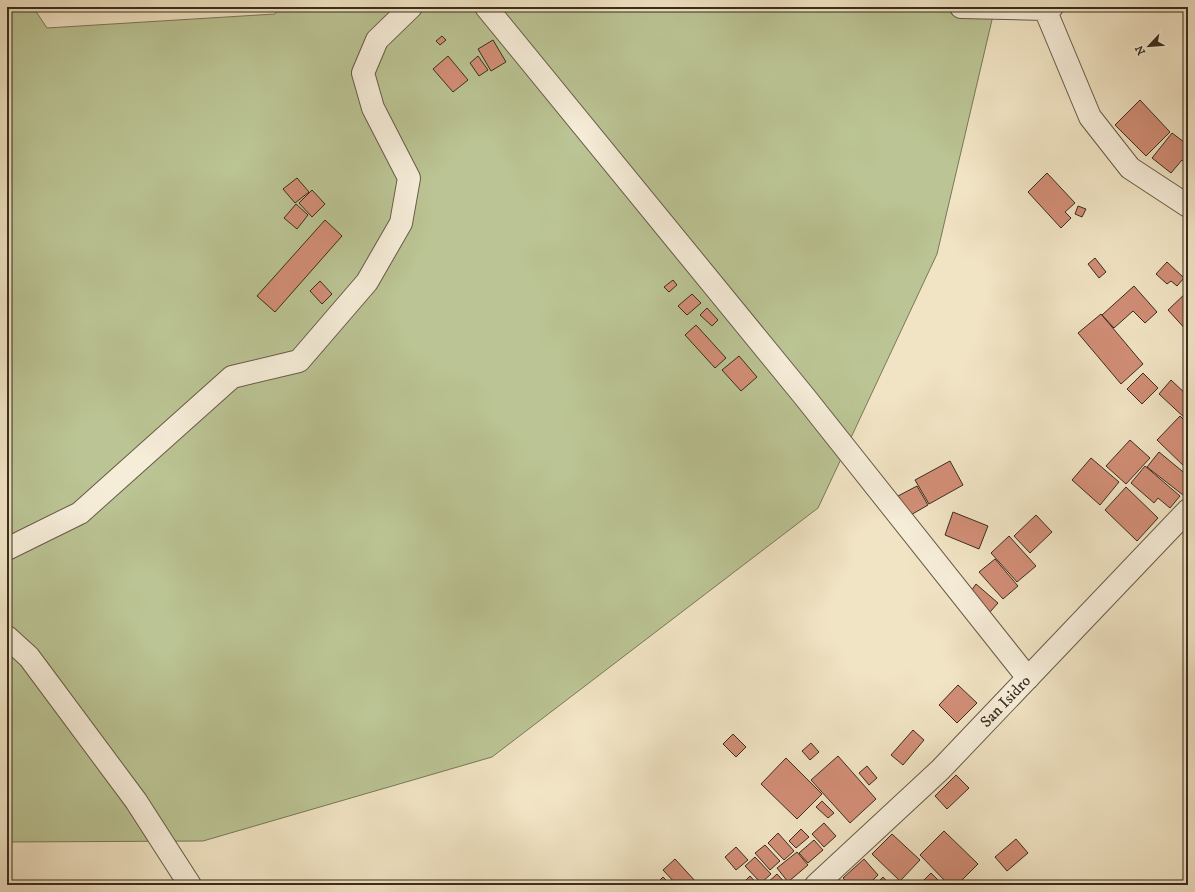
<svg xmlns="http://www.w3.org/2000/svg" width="1195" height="892" font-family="'IM FELL DW Pica',serif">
	<rect width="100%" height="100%" fill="#f1e4c4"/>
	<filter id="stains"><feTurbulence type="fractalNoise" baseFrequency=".005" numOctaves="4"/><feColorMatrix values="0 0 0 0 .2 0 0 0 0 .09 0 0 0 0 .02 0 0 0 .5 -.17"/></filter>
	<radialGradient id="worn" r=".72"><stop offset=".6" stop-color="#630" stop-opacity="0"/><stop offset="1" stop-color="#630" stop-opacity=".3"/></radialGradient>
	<path fill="#bbc494" stroke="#7a7858" d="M7,7H33L47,28L275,14L280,7H995L937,254L818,508L492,757L203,841L7,842Z"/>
	<path fill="#d28e77" stroke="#392d1d" d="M442,36L446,40L440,45L436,41Z
		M493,40L506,62L491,71L478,49Z
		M448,56L468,80L453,92L433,69Z
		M478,56L488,70L479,76L470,63Z
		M1140,100L1170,132L1146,156L1115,125Z
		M1172,133L1188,145V164L1182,160L1171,173L1152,158Z
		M1047,173L1075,203L1065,212L1071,218L1061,228L1028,192Z
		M297,178L309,192L295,203L283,189Z
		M312,190L325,204L312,217L299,203Z
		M296,204L308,215L297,229L284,218Z
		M1078,206L1086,209L1082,217L1075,214Z
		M325,220L342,236L275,312L257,296Z
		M1095,258L1106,272L1099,278L1088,264Z
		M1167,262L1184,278L1177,286L1171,281L1167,284L1156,274Z
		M673,280L677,285L669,292L664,287Z
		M320,281L332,294L322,304L310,291Z
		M1134,286L1157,312L1145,323L1133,311L1114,328L1102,315Z
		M1188,291V332L1168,310Z
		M692,294L701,303L687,315L678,306Z
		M707,308L718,320L712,326L700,315Z
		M1101,314L1143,364L1121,384L1078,333Z
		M696,325L726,358L715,368L685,335Z
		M739,356L757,377L741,391L722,370Z
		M1143,373L1158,388L1142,404L1127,389Z
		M1171,380L1188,396V421L1159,394Z
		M1180,416L1188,424V470L1157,440Z
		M1130,440L1150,458L1126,484L1106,466Z
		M1159,452L1188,476V488L1183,495L1147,467Z
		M1091,458L1119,482L1100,505L1072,480Z
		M950,461L963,485L929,504L915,480Z
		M1145,466L1180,496L1170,508L1158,498L1154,503L1131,483Z
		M917,486L928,505L909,516L898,496Z
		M1126,487L1158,518L1137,541L1105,510Z
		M953,512L988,526L979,549L945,535Z
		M1036,515L1052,532L1030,553L1014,536Z
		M1009,536L1036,566L1017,582L991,553Z
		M995,559L1018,586L1003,599L979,572Z
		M976,584L998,603L990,612L969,594Z
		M958,685L977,703L957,723L939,705Z
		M913,730L924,740L903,765L891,755Z
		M733,734L746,747L736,757L723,744Z
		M811,743L819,752L810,760L802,751Z
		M838,756L876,799L850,823L811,780Z
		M786,758L822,794L797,819L761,784Z
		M867,766L877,778L869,785L859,773Z
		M956,775L969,788L947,809L935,796Z
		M822,801L834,813L828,818L816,807Z
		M824,823L836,836L824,847L812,834Z
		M801,829L809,837L796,848L789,841Z
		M944,831L978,864L957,885H949L920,855Z
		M778,833L794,851L784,860L768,843Z
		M892,834L920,860L900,881L872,854Z
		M1016,839L1028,853L1007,871L995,857Z
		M814,840L823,850L808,863L799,853Z
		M765,845L780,861L770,870L755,853Z
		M736,847L748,860L736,870L725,857Z
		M797,852L808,865L788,882L777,868Z
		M755,857L771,874L761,883L745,866Z
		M675,859L696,882L693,885H677L663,870Z
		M864,859L878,875L868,885H850L843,878Z
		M931,873L943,885H919Z
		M777,874L787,885H765Z
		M750,876L758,885H745L743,883Z
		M663,877L671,885H655Z
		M883,877L890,885H875Z"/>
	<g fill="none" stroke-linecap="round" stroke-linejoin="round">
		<g stroke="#675b47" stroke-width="24">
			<path id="minor" d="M486,7L804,396L1028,678
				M961,7L1045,9L1052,7
				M1045,9L1090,117L1130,168L1188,206
				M7,549L80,513L232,377L299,361L367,282L401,223L409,178L373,108L363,73L377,40L411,7
				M7,637L29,657L136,801L190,885"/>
		</g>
		<g stroke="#675b47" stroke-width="24">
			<g id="tertiary">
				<path id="s1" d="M816,885L940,770L1188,510"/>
			</g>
		</g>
		<use href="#minor" stroke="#f6edd9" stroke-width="22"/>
		<use href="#tertiary" stroke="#f6edd9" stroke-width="22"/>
	</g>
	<g text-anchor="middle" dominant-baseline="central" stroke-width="3.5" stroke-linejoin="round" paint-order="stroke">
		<g font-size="16" fill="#392d1d" stroke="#f6edd9">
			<text stroke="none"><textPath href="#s1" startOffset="264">San Isidro</textPath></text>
		</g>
	</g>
	<rect width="1195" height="892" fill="none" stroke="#f1e4c4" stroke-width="24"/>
	<rect x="8" y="8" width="1179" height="876" fill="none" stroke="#392d1d" stroke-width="2"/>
	<rect x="12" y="12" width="1171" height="868" fill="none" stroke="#392d1d"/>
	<g transform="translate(1149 46) rotate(244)" stroke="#f6edd9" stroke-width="3" paint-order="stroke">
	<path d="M0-3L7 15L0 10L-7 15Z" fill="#392d1d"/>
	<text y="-6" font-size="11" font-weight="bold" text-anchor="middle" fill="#392d1d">N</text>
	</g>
	<rect width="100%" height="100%" filter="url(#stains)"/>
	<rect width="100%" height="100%" fill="url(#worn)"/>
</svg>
